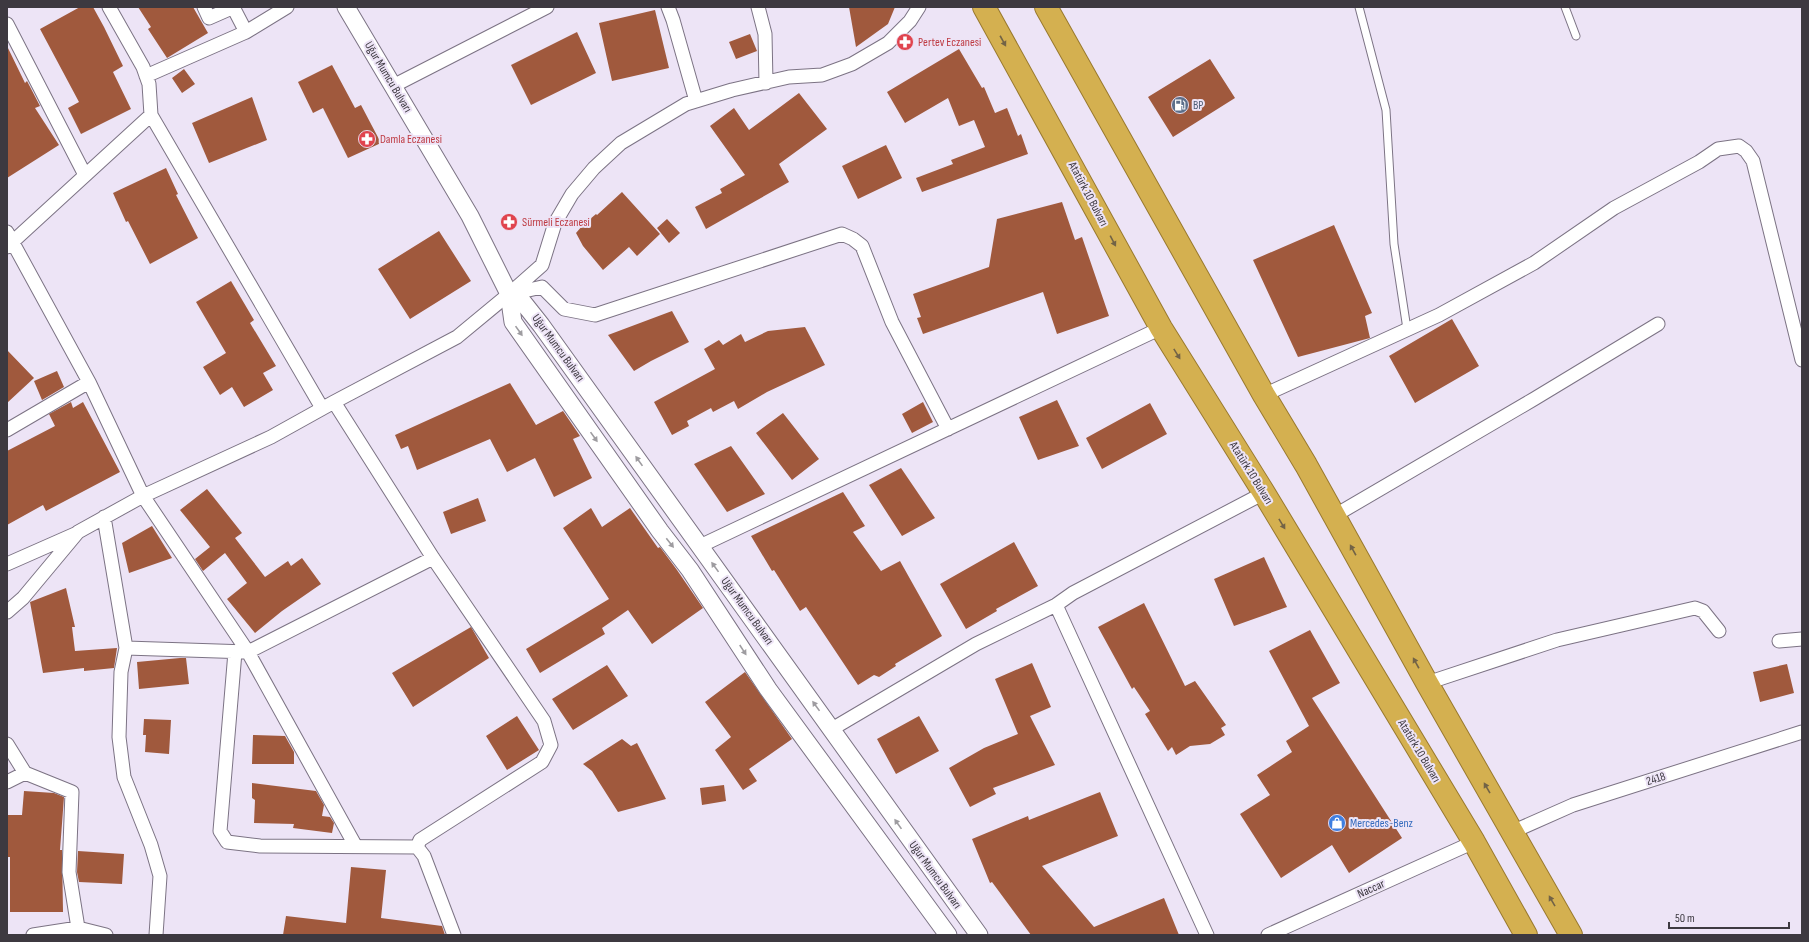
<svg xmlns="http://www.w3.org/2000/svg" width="1809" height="942" font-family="'Sofia Sans Condensed',sans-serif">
	<rect width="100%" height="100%" fill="#ede4f6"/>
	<path fill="#a0593d" d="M80,7H93L104,27L123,66L113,72L131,109L81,134L68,108L79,102L40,29Z
		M138,7H193L208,33L167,58L148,29L151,27Z
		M849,7H895L888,24L856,47Z
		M655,10L669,68L612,81L599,23Z
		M577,32L596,73L531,105L511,65Z
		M750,34L757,51L736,59L729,42Z
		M7,46L25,83L27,81L40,106L35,108L59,145L7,178Z
		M959,49L982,88L984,87L995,113L1007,108L1018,136L1021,134L1028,154L922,192L916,178L953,164L951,160L985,147L974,120L959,126L948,98L905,123L887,92Z
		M1210,59L1235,98L1173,137L1148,97Z
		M332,65L355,108L361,105L381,143L348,158L323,108L313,113L298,82Z
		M184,69L195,84L182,93L172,78Z
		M799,93L827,129L779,164L789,182L706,229L695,207L722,193L720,189L745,175L710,126L734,108L749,130Z
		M252,97L267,140L209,163L192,123Z
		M886,145L902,178L858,199L842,166Z
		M166,168L178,194L176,195L198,238L150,264L128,221L126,222L113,193Z
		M622,192L660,234L637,256L629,247L603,270L583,246L576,233L583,225L596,214L597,215Z
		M1062,202L1075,240L1082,237L1109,316L1057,334L1043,292L923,334L917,318L921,317L913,294L989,267L997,219Z
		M667,219L680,233L669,243L657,228Z
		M1334,225L1372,313L1365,316L1370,338L1298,357L1253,260Z
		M439,231L471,281L410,319L378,269Z
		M231,281L254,320L250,323L276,366L263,373L273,390L244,407L232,387L220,395L203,367L226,353L196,302Z
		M672,311L689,342L651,361L634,371L608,335Z
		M1452,319L1479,366L1415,403L1389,356Z
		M805,327L825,365L767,392L738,409L734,401L713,412L711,408L687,421L689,426L672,435L654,402L715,369L704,349L719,340L723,345L741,334L745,342L768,331Z
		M7,350L34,378L7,403Z
		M57,371L64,387L42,400L34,381Z
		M510,383L536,425L563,411L580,436L573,439L592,478L554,497L535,458L507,472L490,439L417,470L408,446L401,449L395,435Z
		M1057,400L1079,446L1038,460L1019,417Z
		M71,402L73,408L83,402L120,472L46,511L43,505L7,525V451L55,426L49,414Z
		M923,402L933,422L912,433L902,414Z
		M1150,403L1167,434L1102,469L1086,438Z
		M783,413L819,459L792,480L756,433Z
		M731,446L765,494L727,512L694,464Z
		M901,468L935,518L902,536L869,485Z
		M207,489L242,533L235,538L265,577L288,561L291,566L302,558L321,584L282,611L255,633L227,599L247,583L225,553L203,571L195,559L210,547L180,510Z
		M843,492L865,526L853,532L881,571L900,561L942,636L895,664L896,666L879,677L874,675L858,685L806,607L800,611L774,570L772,571L751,536Z
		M478,498L486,521L451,534L443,512Z
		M591,508L602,527L630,508L658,548L660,547L677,570L703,608L652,644L628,610L602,628L605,634L540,673L526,649L609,599L563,528Z
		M152,526L172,558L129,573L122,543Z
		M1014,542L1038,586L996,609L997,611L966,629L940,584Z
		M1264,557L1287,607L1234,626L1214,579Z
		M66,588L75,627H72L75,651L117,648L114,668L84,671V668L43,673L30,602Z
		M1144,603L1185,686L1195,681L1226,725L1221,728L1225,735L1210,744L1190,746L1176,755L1172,747L1168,751L1145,714L1150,711L1134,687L1132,689L1098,627Z
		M471,627L489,658L413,707L392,673Z
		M1310,630L1340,683L1312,698L1402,838L1349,873L1332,845L1281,878L1240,814L1270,795L1257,775L1292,752L1286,741L1309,726L1269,651Z
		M180,658H186L189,684L139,689L137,662Z
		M1032,663L1051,707L1030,716L1055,765L993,788L996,794L970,807L949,768L984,748L1018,734L995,679Z
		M1787,664L1794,693L1760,702L1753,672Z
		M607,665L628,696L573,730L552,699Z
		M745,672L792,739L749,769L757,781L743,790L715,750L731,737L705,702Z
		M517,716L539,750L507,770L486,736Z
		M919,716L939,751L896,774L877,739Z
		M144,719L171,720L169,754L145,752L146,735H143Z
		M253,735L285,736L294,752V764H252Z
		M622,739L631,746L637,743L666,799L618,812L592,771L583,764Z
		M252,783L316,791L324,805L322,816L330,817L334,823L332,833L293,828L294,824L254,823L255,800L252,798Z
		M724,785L726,801L702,805L700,788Z
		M24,791L54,793L64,797L60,850H62L63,912H10V857H7V815H22Z
		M1100,792L1118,836L1042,866L1094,927L1164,898L1179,935H1031L992,882L990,883L972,839L1028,816L1029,820Z
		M78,851L124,854L122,884L79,882L77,872Z
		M351,867L386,870L381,918L442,926L445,935H283L286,916L346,923Z"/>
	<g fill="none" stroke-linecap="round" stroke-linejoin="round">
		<g stroke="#7c7384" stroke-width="9">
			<path id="service" d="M1359,7L1386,110L1394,244L1407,329
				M1565,7L1576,36"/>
		</g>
		<g stroke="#7c7384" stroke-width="15">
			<path id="minor" d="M204,7L209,18L234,7
				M233,7L246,32
				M668,7L673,20L696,101
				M758,7L765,34L766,83
				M7,24L85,175
				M146,76L246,32L287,7
				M393,86L547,7
				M151,115L322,408
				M7,232L89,382L143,496L248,652L355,845
				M7,247L151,115L149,84L143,67L109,7
				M511,294L542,287L564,309L595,315L842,234L853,239L862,246L892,322L948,429
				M1264,395L1439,315L1534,263L1614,208L1699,162L1718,149L1739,146L1746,151L1753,161L1802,360
				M334,402L433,558L544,721L551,745L542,762L420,840L417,847L424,856L454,935
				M7,430L89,382
				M1334,516L1534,399L1658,324
				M104,517L126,648L121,672L119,737L124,777L151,845L160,876L156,935
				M700,546L1161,328
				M7,564L75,534
				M1056,605L1207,935
				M7,612L23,598L78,532L143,496L271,437L334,402L457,337L509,294L542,265L555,223L572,194L594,168L621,143L686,104L732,90L789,77L822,75L852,64L888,43L910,21L919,7
				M1779,641L1802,639
				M126,648L248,652L433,558
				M235,652L220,831L227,842L260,846L417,847
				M1427,683L1557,640L1695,608L1703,611L1719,631
				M832,729L976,644L1056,605L1073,593L1264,493
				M7,744L25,773L72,792L69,872L78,928L77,935
				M7,782L25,773
				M1512,832L1573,805L1802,732
				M33,935L78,928L106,935
				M1268,935L1474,842"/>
		</g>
		<g stroke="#7c7384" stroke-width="19">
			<path id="tertiary" d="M346,7L470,216L509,294L513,322L660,531L690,570L768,689L948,935
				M509,294L522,301L541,325L979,935"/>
		</g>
		<g stroke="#99792e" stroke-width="24">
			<path id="trunk" d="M984,7L1161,328L1264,493L1474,842L1526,935
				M1046,7L1264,395L1306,465L1427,683L1571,935"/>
		</g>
		<use href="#service" stroke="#fff" stroke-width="7"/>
		<use href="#minor" stroke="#fff" stroke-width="13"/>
		<use href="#tertiary" stroke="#fff" stroke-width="17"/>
		<use href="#trunk" stroke="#d4b050" stroke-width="22"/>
	</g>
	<defs><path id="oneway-solid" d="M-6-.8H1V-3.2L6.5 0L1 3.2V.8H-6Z"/></defs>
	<g fill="#726346">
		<use href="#oneway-solid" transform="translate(1003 41) rotate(61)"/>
		<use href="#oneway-solid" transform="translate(1113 241) rotate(62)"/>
		<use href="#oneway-solid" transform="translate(1177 354) rotate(58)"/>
		<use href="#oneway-solid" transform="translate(1282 524) rotate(59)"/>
		<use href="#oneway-solid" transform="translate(1353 550) rotate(-119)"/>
		<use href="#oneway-solid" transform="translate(1416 663) rotate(-119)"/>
		<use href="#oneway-solid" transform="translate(1487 788) rotate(-120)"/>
		<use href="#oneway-solid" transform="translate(1552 901) rotate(-120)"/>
	</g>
	<g fill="#9e9ca0">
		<use href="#oneway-solid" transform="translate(519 331) rotate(55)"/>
		<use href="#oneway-solid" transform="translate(594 437) rotate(55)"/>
		<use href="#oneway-solid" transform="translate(639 461) rotate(-125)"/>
		<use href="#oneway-solid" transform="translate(670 543) rotate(52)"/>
		<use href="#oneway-solid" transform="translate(715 567) rotate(-126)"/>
		<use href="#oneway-solid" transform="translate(743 650) rotate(57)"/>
		<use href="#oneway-solid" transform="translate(816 706) rotate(-126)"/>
		<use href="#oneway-solid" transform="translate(898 824) rotate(-125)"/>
	</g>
	<defs>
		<g id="pharmacy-disc" transform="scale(0.9)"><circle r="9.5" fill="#e0444e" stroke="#ede4f6"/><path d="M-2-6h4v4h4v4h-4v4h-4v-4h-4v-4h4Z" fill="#fff"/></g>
		<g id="fuel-disc" transform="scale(0.9)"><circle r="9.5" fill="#5c6f8a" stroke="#ede4f6"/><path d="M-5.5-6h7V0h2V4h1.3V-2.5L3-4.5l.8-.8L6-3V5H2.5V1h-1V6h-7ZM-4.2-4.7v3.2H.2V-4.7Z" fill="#fff"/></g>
		<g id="shop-disc" transform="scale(0.9)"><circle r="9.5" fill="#3f7fe0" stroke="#ede4f6"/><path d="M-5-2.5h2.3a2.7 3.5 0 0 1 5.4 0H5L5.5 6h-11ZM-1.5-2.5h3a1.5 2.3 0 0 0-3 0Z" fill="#fff"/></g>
	</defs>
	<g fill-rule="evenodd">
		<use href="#pharmacy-disc" x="905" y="42"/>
		<use href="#fuel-disc" x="1180" y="105"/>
		<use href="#pharmacy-disc" x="367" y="139"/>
		<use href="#pharmacy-disc" x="509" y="222"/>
		<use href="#shop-disc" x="1337" y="823"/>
	</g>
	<g text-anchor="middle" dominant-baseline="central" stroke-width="4" stroke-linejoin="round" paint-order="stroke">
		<g font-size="12" fill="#be3a42" stroke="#ede4f6" text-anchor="start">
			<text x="918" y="42">Pertev Eczanesi</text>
			<text x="380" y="139">Damla Eczanesi</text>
			<text x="522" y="222">Sürmeli Eczanesi</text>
		</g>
		<g font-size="12" fill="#3d3940" stroke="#ede4f6">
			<text transform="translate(388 77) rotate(59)">Uğur Mumcu Bulvarı</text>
			<text transform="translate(1088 194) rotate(62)">Atatürk 10 Bulvarı</text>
			<text transform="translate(558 348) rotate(54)">Uğur Mumcu Bulvarı</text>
			<text transform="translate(1251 473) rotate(58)">Atatürk 10 Bulvarı</text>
			<text transform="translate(747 611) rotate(54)">Uğur Mumcu Bulvarı</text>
			<text transform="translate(1419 751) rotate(59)">Atatürk 10 Bulvarı</text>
			<text transform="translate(1656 779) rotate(-18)">2418</text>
			<text transform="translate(935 875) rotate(54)">Uğur Mumcu Bulvarı</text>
			<text transform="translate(1371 889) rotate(-24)">Naccar</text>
		</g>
		<g font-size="12" fill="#4e5e75" stroke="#ede4f6" text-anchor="start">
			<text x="1193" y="105">BP</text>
		</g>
		<g font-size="12" fill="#366cbe" stroke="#ede4f6" text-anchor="start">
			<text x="1350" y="823">Mercedes-Benz</text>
		</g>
	</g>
	<rect width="1809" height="942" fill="none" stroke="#3d3940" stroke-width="16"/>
	<path d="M1669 922v6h120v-6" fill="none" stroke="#3d3940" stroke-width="2"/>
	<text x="1675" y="922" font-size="12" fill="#3d3940" stroke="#ede4f6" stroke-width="3" paint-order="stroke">50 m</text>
</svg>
